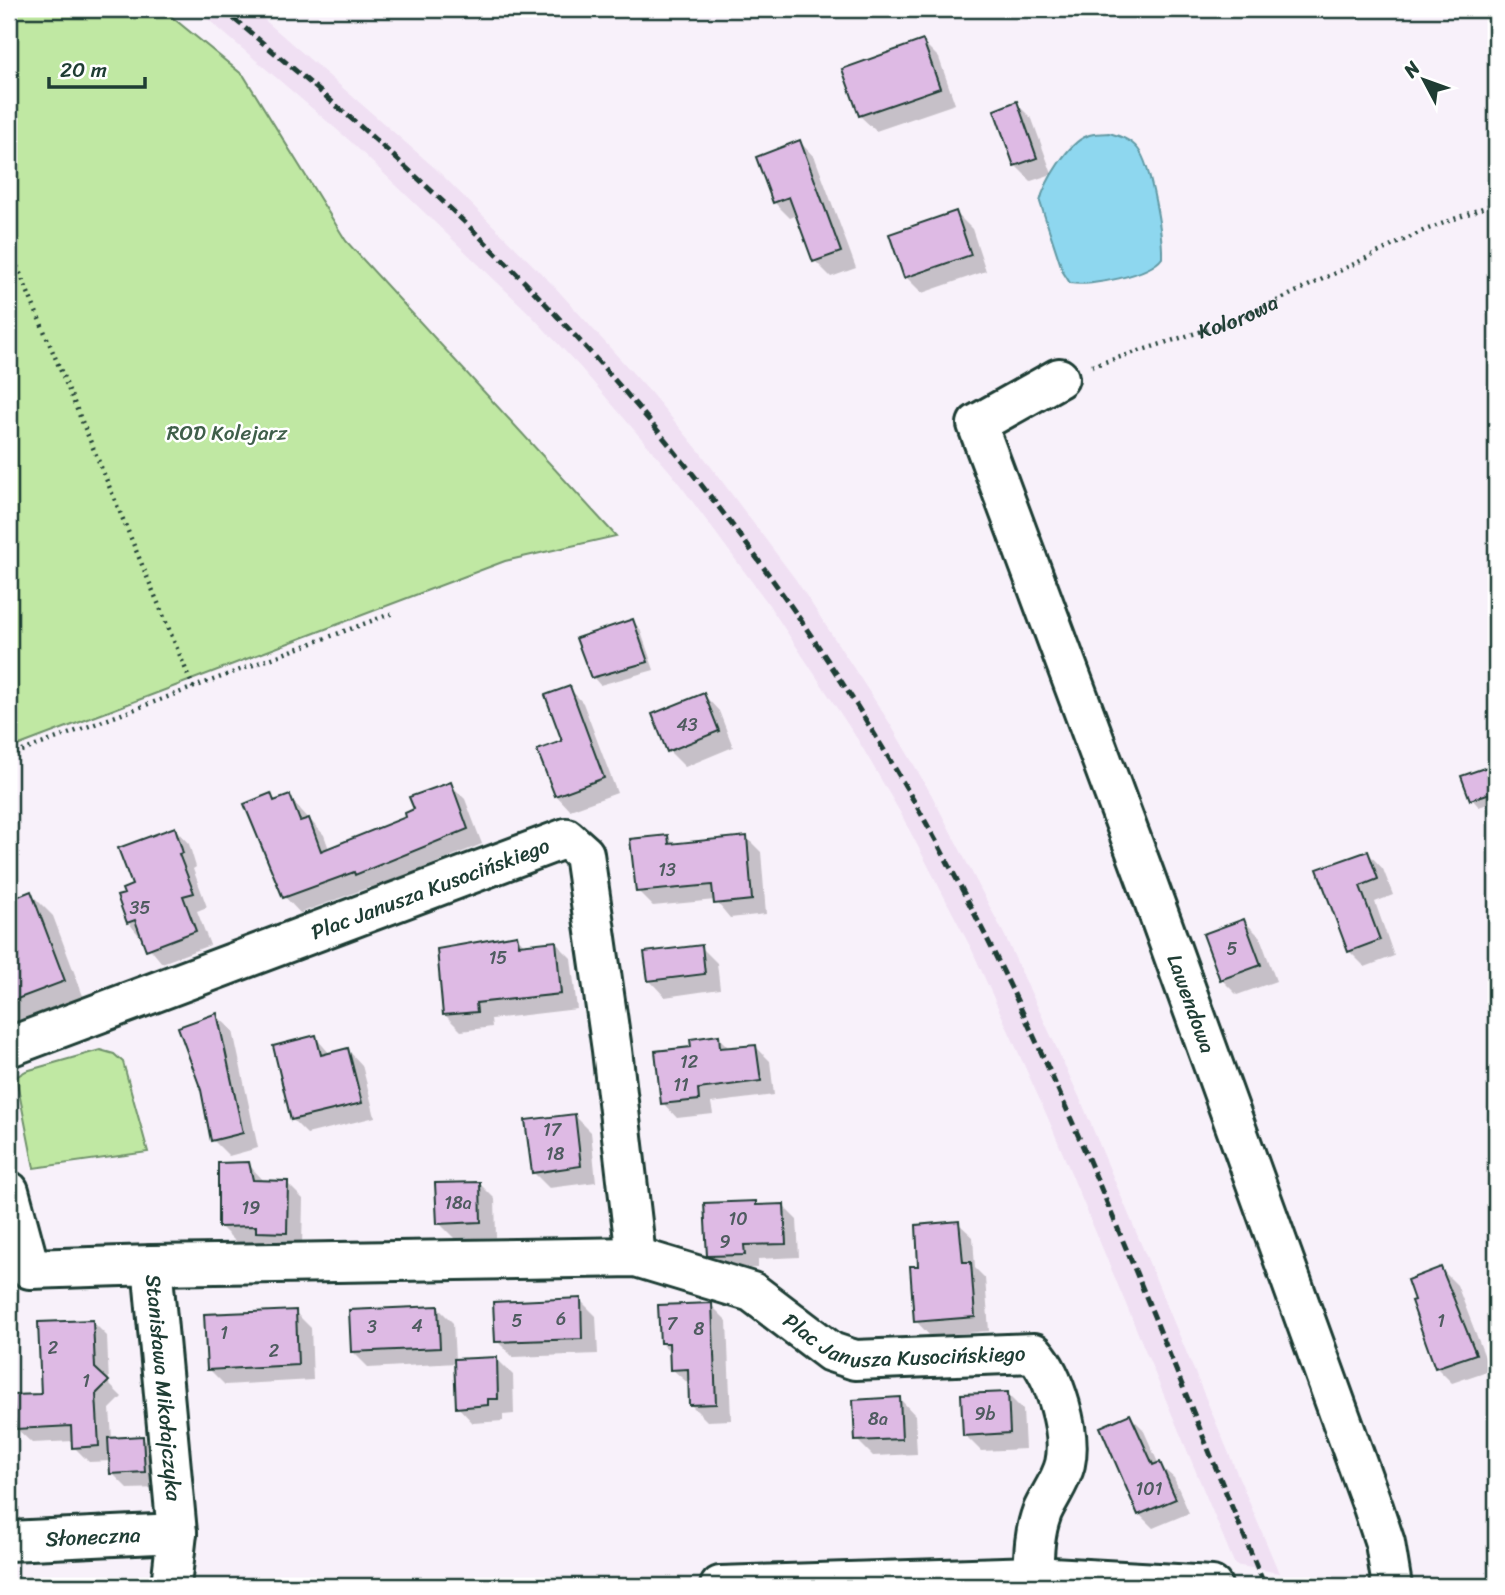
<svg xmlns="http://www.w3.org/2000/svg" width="1505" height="1595" font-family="Sriracha,sans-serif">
	<rect width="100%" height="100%" fill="#f8f1fa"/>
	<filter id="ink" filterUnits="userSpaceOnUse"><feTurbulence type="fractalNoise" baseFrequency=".0143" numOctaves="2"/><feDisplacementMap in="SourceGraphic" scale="14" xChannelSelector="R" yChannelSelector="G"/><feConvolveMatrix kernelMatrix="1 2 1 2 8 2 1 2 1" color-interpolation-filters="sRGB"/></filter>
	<g filter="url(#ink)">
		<path fill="#f0e0f3" d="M196,9H252L436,169L553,285L651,393L700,452L796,580L889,722L931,794L1004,934L1082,1103L1279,1573L1235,1565L1048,1118L972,950L900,812L858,740L767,602L672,474L580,367L527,311L349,140Z"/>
		<path fill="#c0e8a3" stroke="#70926c" stroke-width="2" d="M9,9H162L244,76L346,241L616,536L505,561L9,749Z
			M100,1050L114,1054L123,1062L148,1152L34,1168L16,1077L26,1071Z"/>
		<path fill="#8ed7ef" stroke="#6299a4" stroke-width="2" d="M1109,133C1119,136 1130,139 1138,149C1151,165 1163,236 1162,258C1150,275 1090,287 1070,283L1063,272L1040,202C1044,183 1068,143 1087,136C1093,133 1102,134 1109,133Z"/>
		<path fill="#0003" d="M923,42L939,58L955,104L876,131L860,116Z
			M1016,103L1032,119L1052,174L1031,181L1015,165Z
			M800,142L815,158L856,268L831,277L815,261L797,215L790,218L774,202Z
			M956,213L972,229L986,271L922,293L906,277L891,235Z
			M633,621L640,629L654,670L600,685L593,677Z
			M569,688L583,703L617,793L570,810L556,795Z
			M704,695L719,711L733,747L685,767L669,751Z
			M1496,766V801L1479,807L1472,799L1464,777Z
			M450,784L465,799L482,844L372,889L370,887L300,913L285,897L271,796L277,801L289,797L324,835L329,849L409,818Z
			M175,829L189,844L196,867L193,869L207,907L197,911L210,945L162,963L128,922L126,895Z
			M667,837L676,845L746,837L761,852L766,914L730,918L715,900L653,906L638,891Z
			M1368,853L1383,869L1393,895L1375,902L1394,956L1365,967L1349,951L1319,870Z
			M31,894L53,916L86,1004L9,1033V902Z
			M1244,921L1260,937L1276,981L1237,995L1221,979Z
			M517,937L525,946L555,942L571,958L577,1009L491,1019L492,1027L461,1031L445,1015Z
			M701,947L717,963L720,989L665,997L650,981Z
			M217,1016L233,1031L258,1148L229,1156L213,1140Z
			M315,1037L331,1055L348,1050L362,1065L375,1117L307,1134L293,1120L275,1048Z
			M718,1037L730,1049L755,1046L770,1061L774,1095L711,1103L713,1114L677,1118L663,1103L693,1048Z
			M575,1116L591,1132L596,1182L549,1188L533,1172Z
			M248,1164L265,1182L287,1183L303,1199L302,1248H273L267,1242H236L220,1226Z
			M479,1183L495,1199L496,1237L455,1239L439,1223Z
			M756,1203L760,1207L783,1206L797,1220L799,1257L758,1259V1268L723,1269L709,1255Z
			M958,1223L973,1237L975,1268L985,1278L989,1331L930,1336L916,1321L920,1267Z
			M1441,1269L1457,1285L1490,1370L1452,1383L1436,1367Z
			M580,1300L596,1316L598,1354L513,1357L497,1341Z
			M711,1305L727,1321L731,1420L707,1421L691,1405L690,1385L672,1369V1353L661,1343Z
			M437,1307L453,1323L455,1360L497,1359L513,1375L514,1414L503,1415V1421L473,1423L458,1407L456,1363L369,1368L353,1352Z
			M295,1312L311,1328L313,1380L225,1385L209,1369Z
			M92,1321L107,1336L109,1384L122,1397L110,1409L112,1439L142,1438L158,1454L160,1488L128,1489L112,1473L111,1461L89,1462L74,1447V1441L32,1443L17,1429Z
			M1007,1394L1023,1410L1025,1449L981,1451L965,1435Z
			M900,1399L915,1415L917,1454L873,1456L857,1440Z
			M1130,1416L1143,1429L1159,1465L1174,1478L1189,1513L1153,1528L1139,1514Z"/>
		<path fill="#debae4" stroke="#1f3d34" stroke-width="2" d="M923,40L940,88L859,116L842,69Z
			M1017,101L1037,158L1014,166L994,110Z
			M800,140L841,252L813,262L789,197L773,203L756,157Z
			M956,211L971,255L904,278L889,234Z
			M633,619L648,662L591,678L576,638Z
			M570,686L604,778L555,796L537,750L562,741L545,695Z
			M704,693L719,731L667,752L652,714Z
			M1496,764V791L1470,800L1461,776Z
			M451,782L468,829L355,875L354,872L283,898L244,804L271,793L274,801L290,795L300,821L309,818L321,851L406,817L405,813L414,809L409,797Z
			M175,827L183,853L179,854L194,893L183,896L196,931L146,950L135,920L127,923L117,896L124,894L122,889L132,885L118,848Z
			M668,835L669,844L747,836L752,900L714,904L712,885L636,892L630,839Z
			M1368,851L1378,879L1360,886L1380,940L1348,952L1317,869Z
			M31,891L65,981L9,1002V900Z
			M1244,919L1261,965L1220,980L1203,934Z
			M517,935L519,945L556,941L561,994L476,1003L477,1012L443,1015L437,949Z
			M702,945L705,974L648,981L644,952Z
			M217,1013L243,1133L211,1141L201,1090L178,1027Z
			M316,1035L321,1055L348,1048L362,1103L291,1120L273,1046Z
			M719,1035L720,1048L756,1045L761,1081L698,1089L699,1100L661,1104L655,1051L691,1047L690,1039Z
			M575,1114L581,1166L532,1173L525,1120Z
			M249,1162L253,1180L288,1181L287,1233L256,1232V1226L218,1227V1163Z
			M480,1182L481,1222L437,1224L435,1183Z
			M756,1201V1205L784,1204L786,1244L744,1245L745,1255L707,1256L704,1203Z
			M959,1221L963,1262H971L975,1317L914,1322L910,1266H918L916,1225Z
			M1441,1267L1476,1354L1435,1368L1411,1301L1414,1300L1407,1280Z
			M581,1298L582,1339L495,1342L493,1302Z
			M712,1303L716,1404L689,1405L688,1369L670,1370L669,1343H660L658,1305Z
			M438,1306L440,1348L351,1352L349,1310Z
			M296,1310L298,1365L207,1370L204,1314Z
			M93,1320L95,1368L109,1381L96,1394L99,1446L72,1448L71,1426L16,1429L13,1395L41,1394L38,1322Z
			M497,1357L498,1399H488V1405L456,1408L454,1359Z
			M1008,1392L1010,1433L963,1436L961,1394Z
			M900,1397L902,1439L855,1441L853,1400Z
			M1130,1414L1153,1465L1160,1462L1176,1499L1138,1515L1100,1427Z
			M143,1436L145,1472L110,1474L108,1438Z"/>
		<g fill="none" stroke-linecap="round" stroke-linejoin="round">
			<g stroke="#1f3d34" stroke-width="44">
				<g id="minor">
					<path id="s2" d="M1059,378L977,424L1146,879L1373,1507L1385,1543L1392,1586"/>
					<path id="s3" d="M9,1047L566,838L584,854L612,1050L636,1257"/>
					<path id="s4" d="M9,1191L30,1269L152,1265L177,1533L171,1586"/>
					<path id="s5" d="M152,1265L636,1257L752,1292L831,1352L855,1360L1034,1353C1055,1376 1072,1433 1065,1464C1061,1481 1049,1496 1042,1512C1033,1536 1034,1561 1033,1586"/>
					<path id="s6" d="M9,1541L177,1533"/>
				</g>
			</g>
			<g stroke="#1f3d34" stroke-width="44">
				<path id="major" d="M720,1586L1033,1576L1212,1586"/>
			</g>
			<g stroke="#1f3d34" stroke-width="4.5" stroke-dasharray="2 5" stroke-linecap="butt">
				<path d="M9,247L194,689"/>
				<path id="s1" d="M1092,366L1237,320L1423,231L1496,203"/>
				<path d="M9,756L393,613"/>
			</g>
			<use href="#minor" stroke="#fff" stroke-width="38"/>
			<use href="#major" stroke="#fff" stroke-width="38"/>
			<path stroke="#1f3d34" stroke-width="5" stroke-dasharray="10 5" stroke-linecap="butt" d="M222,9C338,105 453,204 556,315C694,463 815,627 915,803C1056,1051 1154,1324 1265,1586"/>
		</g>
	</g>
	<g text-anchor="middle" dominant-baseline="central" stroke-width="5" stroke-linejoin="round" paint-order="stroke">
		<g font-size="18" fill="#4f5c60">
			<text x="687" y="725">43</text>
			<text x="667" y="870">13</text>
			<text x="140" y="908">35</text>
			<text x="1232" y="949">5</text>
			<text x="498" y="958">15</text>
			<text x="689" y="1062">12</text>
			<text x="681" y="1085">11</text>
			<text x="552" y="1130">17</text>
			<text x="555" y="1154">18</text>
			<text x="458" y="1203">18a</text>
			<text x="251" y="1208">19</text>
			<text x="738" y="1219">10</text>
			<text x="725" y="1242">9</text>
			<text x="561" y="1319">6</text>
			<text x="517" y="1321">5</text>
			<text x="1441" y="1321">1</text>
			<text x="672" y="1324">7</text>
			<text x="417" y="1326">4</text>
			<text x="372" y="1327">3</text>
			<text x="699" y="1329">8</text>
			<text x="224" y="1333">1</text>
			<text x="53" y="1348">2</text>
			<text x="274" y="1351">2</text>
			<text x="86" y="1381">1</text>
			<text x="985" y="1414">9b</text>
			<text x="878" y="1419">8a</text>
			<text x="1149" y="1489">101</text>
		</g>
		<g font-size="21" fill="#1f3d34" stroke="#fff">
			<text stroke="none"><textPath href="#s1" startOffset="154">Kolorowa</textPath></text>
			<text stroke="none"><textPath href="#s3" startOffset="450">Plac Janusza Kusocińskiego</textPath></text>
			<text stroke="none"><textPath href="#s2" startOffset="712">Lawendowa</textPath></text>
			<text stroke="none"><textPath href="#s5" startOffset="774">Plac Janusza Kusocińskiego</textPath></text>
			<text stroke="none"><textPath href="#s4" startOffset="326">Stanisława Mikołajczyka</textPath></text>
			<text stroke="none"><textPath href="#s6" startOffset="84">Słoneczna</textPath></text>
		</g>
		<g font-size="21" fill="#3f5f4a" stroke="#fff">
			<text x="227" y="433">ROD Kolejarz</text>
		</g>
	</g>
	<rect width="1505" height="1595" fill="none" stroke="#fff" stroke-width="35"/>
	<rect x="18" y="18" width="1470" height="1560" fill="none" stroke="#1f3d34" stroke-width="2.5" filter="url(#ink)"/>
	<g transform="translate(1424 80) rotate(311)" stroke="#ffffff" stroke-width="5" paint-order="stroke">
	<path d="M0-5L12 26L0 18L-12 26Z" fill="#1f3d34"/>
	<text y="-10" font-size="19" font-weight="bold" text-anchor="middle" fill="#1f3d34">N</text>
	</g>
	<path d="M49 77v10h96v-10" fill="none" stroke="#1f3d34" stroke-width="3.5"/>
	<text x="60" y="77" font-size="21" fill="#1f3d34" stroke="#ffffff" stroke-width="5" paint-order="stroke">20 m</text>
</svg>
